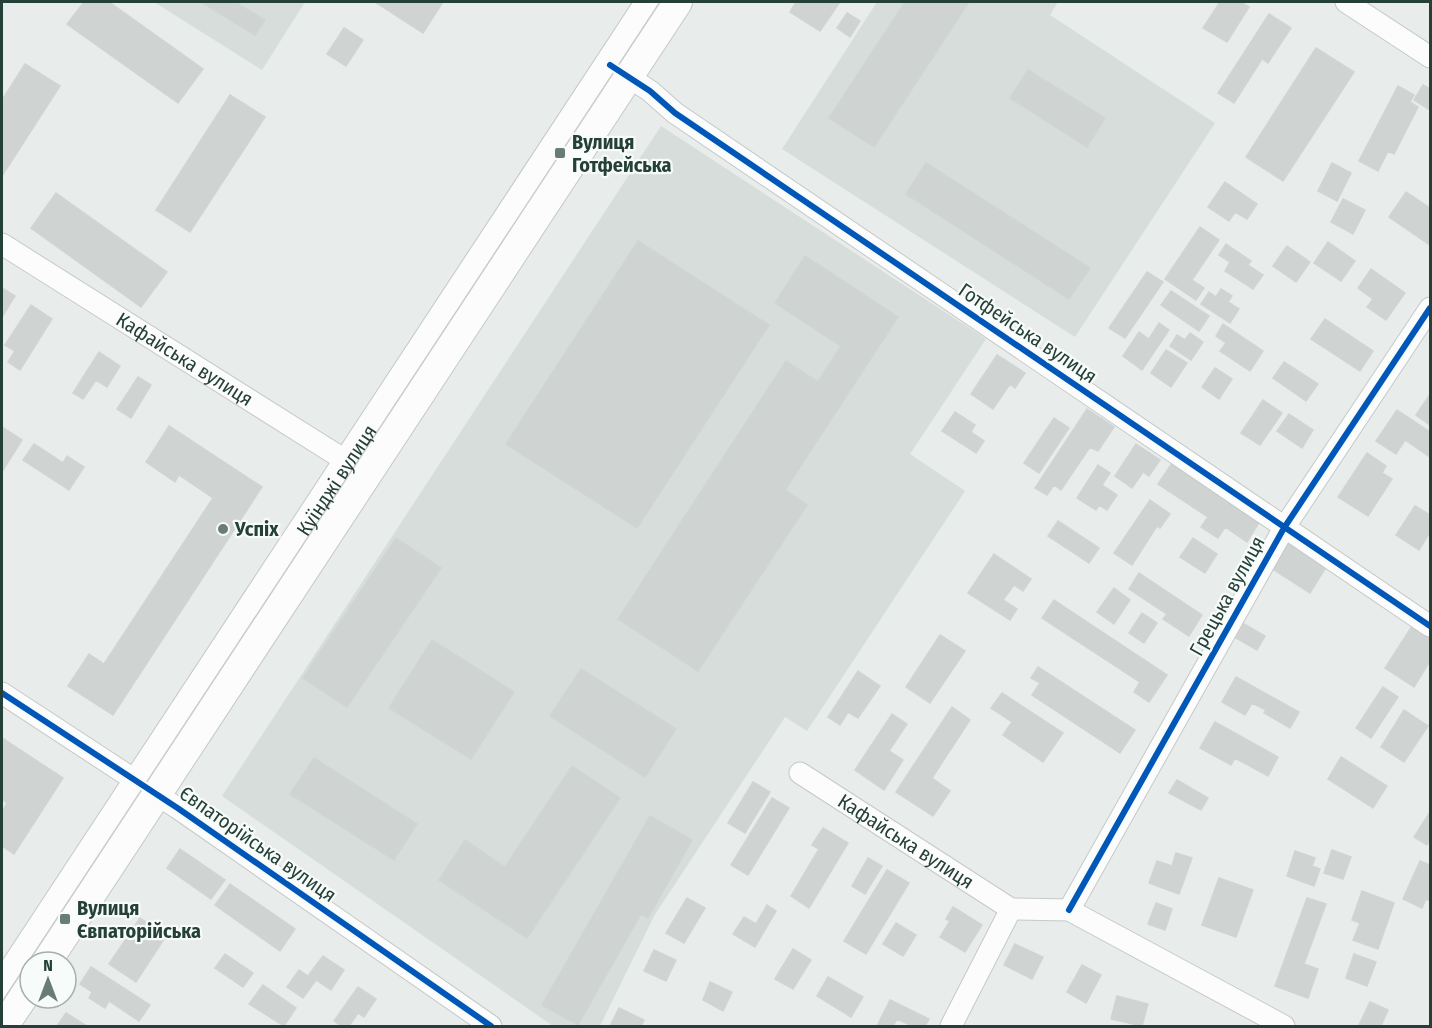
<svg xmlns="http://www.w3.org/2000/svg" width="1432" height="1028" font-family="'Fira Sans Condensed',sans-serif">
	<rect width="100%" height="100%" fill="#e8ecea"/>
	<path fill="#d6ddda" d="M154,2H305L262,70Z
		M877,2H1058L1050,15L1215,123L1075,337L782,149Z
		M661,126L986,339L910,454L965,491L807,731L785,717L654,916L600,1026H553L222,796Z"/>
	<path fill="#cfd3d1" stroke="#d0d5d3" stroke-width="1.5" d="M84,2H109L203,69L178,103L67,24Z
		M201,2H235L265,20L255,35Z
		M375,2H443L423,33Z
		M796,2H840L820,31L790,12Z
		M905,2H969L874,147L829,118Z
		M1220,2H1241L1249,7L1227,42L1203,28Z
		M847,13L860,21L850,37L837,28Z
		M1269,14L1291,28L1268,63L1262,59L1234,103L1218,93Z
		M344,28L363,40L346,66L327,54Z
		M1316,48L1354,72L1283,181L1246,157Z
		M25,64L60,86L2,176V100Z
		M1028,70L1105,118L1087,147L1010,98Z
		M1423,85L1430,89V110L1414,100Z
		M1398,86L1414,95L1410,102L1418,107L1394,154L1388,151L1378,171L1359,161Z
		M230,95L265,117L190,232L156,210Z
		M926,163L1090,268L1069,299L906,194Z
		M1332,163L1351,173L1337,201L1318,191Z
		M1225,182L1257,204L1247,219L1235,212L1229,221L1208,207Z
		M1406,192L1430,208V245L1389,217Z
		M56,193L167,272L141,307L31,228Z
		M1343,199L1365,210L1353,234L1331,222Z
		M1200,227L1219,240L1192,280L1204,288L1196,300L1165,279Z
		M638,241L769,325L637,528L506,444Z
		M1328,242L1355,261L1341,281L1314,263Z
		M1226,244L1251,261L1248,265L1263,275L1253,289L1225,271L1230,262L1219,255Z
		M1287,246L1310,262L1296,282L1273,266Z
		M805,256L898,317L785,490L807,505L698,671L618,619L786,361L818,382L841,346L775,303Z
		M1371,269L1405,293L1386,320L1367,307L1373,299L1358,288Z
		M1147,272L1163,282L1125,338L1109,328Z
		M2,288L15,296L2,317Z
		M1221,289L1232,296L1228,302L1239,309L1230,323L1201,304L1209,292L1216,297Z
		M1171,291L1209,316L1199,331L1161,305Z
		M31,305L52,319L20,370L8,362L15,351L5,345Z
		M1325,319L1373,351L1360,371L1311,339Z
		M1159,323L1169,330L1142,370L1123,356L1139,332L1149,339Z
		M1223,324L1263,351L1250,371L1220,351L1226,343L1216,336Z
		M1190,333L1203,342L1191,360L1170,346L1177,335L1185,340Z
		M1166,350L1187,363L1171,387L1151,373Z
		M99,352L120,366L107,387L96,380L83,399L73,393Z
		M997,355L1025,373L1015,388L1010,384L993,409L971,394Z
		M1284,362L1318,384L1306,401L1273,378Z
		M1215,368L1232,379L1219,399L1202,387Z
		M138,377L151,385L131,418L117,409Z
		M1429,396L1430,397V425L1416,415Z
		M1263,400L1282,413L1260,445L1241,433Z
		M1087,409L1114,427L1098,451L1090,447L1061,490L1054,485L1047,495L1035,488Z
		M1397,410L1430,432V457L1405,440L1396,454L1376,441Z
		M955,412L975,425L971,432L984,441L976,453L942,431Z
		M1289,414L1313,430L1302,448L1277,431Z
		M1054,418L1069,428L1039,473L1024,463Z
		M169,426L262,487L113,715L68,686L89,654L104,664L213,498L179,475L175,482L146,462Z
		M2,427L22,440L2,472Z
		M34,444L63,463L67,456L84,467L69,490L23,460Z
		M1136,444L1160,460L1149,476L1143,472L1132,488L1115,476Z
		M1367,453L1386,466L1382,473L1392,479L1368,516L1338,497Z
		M1172,463L1260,521L1247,542L1225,527L1218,538L1201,527L1208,517L1158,484Z
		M1098,465L1110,473L1102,485L1117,495L1107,510L1099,505L1096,510L1077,498Z
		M1150,500L1170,514L1160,528L1157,526L1132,565L1114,553Z
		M1415,506L1430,515V532L1419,550L1396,535Z
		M1058,521L1099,548L1089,563L1048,536Z
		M396,538L441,568L347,707L303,678Z
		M1193,538L1217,554L1205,573L1180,557Z
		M1289,539L1328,564L1310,593L1271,568Z
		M994,554L1031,579L1023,591L1014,585L1003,600L1017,609L1010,620L968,593Z
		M1139,573L1202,615L1189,636L1163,619L1167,614L1129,589Z
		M1114,588L1130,600L1114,624L1097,612Z
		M1054,600L1167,675L1149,702L1134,692L1140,682L1042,618Z
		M1142,613L1157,623L1144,643L1129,633Z
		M1414,623L1430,634V661L1414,687L1385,668Z
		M1244,624L1265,636L1257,650L1236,638Z
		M940,635L965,651L930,703L906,687Z
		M432,640L514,692L471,759L389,708Z
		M1038,667L1135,730L1120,753L1032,695L1040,683L1031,678Z
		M581,669L676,729L645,777L550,716Z
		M858,671L880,686L858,718L848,712L840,725L828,717Z
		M1236,677L1299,712L1290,728L1264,713L1266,710L1252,703L1245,715L1222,702Z
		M1383,687L1398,697L1371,738L1356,728Z
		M1002,693L1063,733L1043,762L1003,735L1012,722L991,708Z
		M952,707L970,720L932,778L950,791L933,816L896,792Z
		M1404,710L1428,726L1404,762L1381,747Z
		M892,714L907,724L889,751L903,760L884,790L855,770Z
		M1215,722L1278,757L1268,776L1235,758L1231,765L1200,748Z
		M2,738L63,778L14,854L2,846V812L7,803L2,799Z
		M1341,757L1387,786L1373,808L1328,779Z
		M314,758L417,824L394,860L290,794Z
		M572,766L620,798L527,938L439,880L465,840L505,867Z
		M1177,780L1208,798L1201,810L1169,793Z
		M753,782L770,792L745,833L728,823Z
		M772,798L789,808L748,875L731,865Z
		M1430,812V839L1427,845L1414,837Z
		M650,816L692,840L648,918L641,914L578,1025L542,1005Z
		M823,828L848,843L809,908L791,896L819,849L812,845Z
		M180,849L225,880L211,899L167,868Z
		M1332,850L1351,857L1343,879L1324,873Z
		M1295,851L1315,858L1312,866L1320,869L1314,886L1287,876Z
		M1176,853L1192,858L1179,894L1149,883L1157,861L1172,866Z
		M868,858L882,866L865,894L852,886Z
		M1420,861L1430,865V901L1426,899L1422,908L1403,899Z
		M887,870L909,883L866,954L844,941Z
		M1219,878L1253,890L1236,937L1202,925Z
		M230,884L295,929L280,951L215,905Z
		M1362,891L1394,903L1378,949L1353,940L1360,923L1352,920Z
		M687,898L705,908L684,943L666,933Z
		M1307,898L1326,904L1304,964L1318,969L1308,998L1275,986Z
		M1156,903L1172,909L1165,930L1148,924Z
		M767,905L776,911L755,947L733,934L744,917L756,924Z
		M953,907L982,925L965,952L940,937L950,921L946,919Z
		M140,918L166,936L136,982L109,964Z
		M896,923L916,935L903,956L883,944Z
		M1015,944L1043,957L1032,979L1004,965Z
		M793,949L811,960L793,989L775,979Z
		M654,950L676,960L666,981L644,971Z
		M225,954L253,973L243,987L215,968Z
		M1354,954L1376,962L1367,986L1346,978Z
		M323,956L344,970L331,990L316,980L303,998L287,987L299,970L308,976Z
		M1082,965L1101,975L1086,1003L1067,992Z
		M91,967L150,1005L139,1021L109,1001L105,1008L89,998L92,992L80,984Z
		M828,977L863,997L851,1017L817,996Z
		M710,982L732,992L723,1011L703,1000Z
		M263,985L296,1008L284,1026L249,1004Z
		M358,987L376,999L364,1017L358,1013L349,1026H342L334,1021Z
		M1117,996L1148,1004L1142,1026L1111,1019Z
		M890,1000L929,1019L925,1026H912L897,1019L893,1026H877Z
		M1370,1002L1388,1010L1381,1026L1359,1025Z
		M619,1008L644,1020L641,1026H610Z
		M66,1013L87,1026H57Z"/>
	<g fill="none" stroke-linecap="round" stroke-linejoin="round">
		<g stroke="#c5c9c7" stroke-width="23">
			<g id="street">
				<path d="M1346,2L1430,57"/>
				<path d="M617,69L650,91L675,113L1430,626"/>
				<path id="s1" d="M2,244L359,469"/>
				<path d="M2,693L179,809L491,1026"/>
				<path id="s2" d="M800,773L1011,909"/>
				<path d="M1011,909L1069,910L1284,1026"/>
				<path d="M1069,910L1284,528L1430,308"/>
				<path d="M951,1026L1011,909"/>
			</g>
		</g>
		<g stroke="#c4c9c7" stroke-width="32">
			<g id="secondary">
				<path d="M46,962L677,2"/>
				<path id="s3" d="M2,989L651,2"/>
				<path d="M3,1026L30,986"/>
			</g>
		</g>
		<use href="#street" stroke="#fcfcfc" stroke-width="21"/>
		<use href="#secondary" stroke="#fcfcfc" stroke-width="30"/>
		<path stroke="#c9cccb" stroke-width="1.5" d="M2,1002L660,2"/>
		<g stroke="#f7fbf9" stroke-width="10">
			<path id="cycleway" d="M610,65L650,91L675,113L1430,626
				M2,693L179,809L491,1026
				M1069,910L1284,528L1430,308"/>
		</g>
		<use href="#cycleway" stroke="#0057b8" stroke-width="6"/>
	</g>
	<g fill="#697c76" stroke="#f7fbf9" stroke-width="2">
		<rect x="554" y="147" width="12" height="12" rx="3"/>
		<circle cx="223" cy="529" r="6"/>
		<rect x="59" y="913" width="12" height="12" rx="3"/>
	</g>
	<g text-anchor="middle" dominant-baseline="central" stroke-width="4.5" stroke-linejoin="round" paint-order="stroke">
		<g font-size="20" font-weight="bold" fill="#254038" stroke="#f7fbf9" text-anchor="start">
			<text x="572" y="142">Вулиця<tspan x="572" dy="23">Готфейська</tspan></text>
			<text x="235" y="529">Успіх</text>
			<text x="77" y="908">Вулиця<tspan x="77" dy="23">Євпаторійська</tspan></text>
		</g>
		<g font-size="20" fill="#254038" stroke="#f7fbf9">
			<text transform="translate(1028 333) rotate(34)">Готфейська вулиця</text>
			<text stroke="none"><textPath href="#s1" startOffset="216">Кафайська вулиця</textPath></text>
			<text stroke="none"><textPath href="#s3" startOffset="609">Куїнджі вулиця</textPath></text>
			<text transform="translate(1227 596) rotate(-61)">Грецька вулиця</text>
			<text stroke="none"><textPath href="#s2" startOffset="126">Кафайська вулиця</textPath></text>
			<text transform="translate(258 844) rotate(35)">Євпаторійська вулиця</text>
		</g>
	</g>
	<rect width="1432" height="1028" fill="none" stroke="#254038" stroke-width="6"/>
	<g transform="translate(48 980)"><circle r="28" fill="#f7fbf9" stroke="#a3b0ac" stroke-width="1.5"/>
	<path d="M0-4.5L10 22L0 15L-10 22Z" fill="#697c76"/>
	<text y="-9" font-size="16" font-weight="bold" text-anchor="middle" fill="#254038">N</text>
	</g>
</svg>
